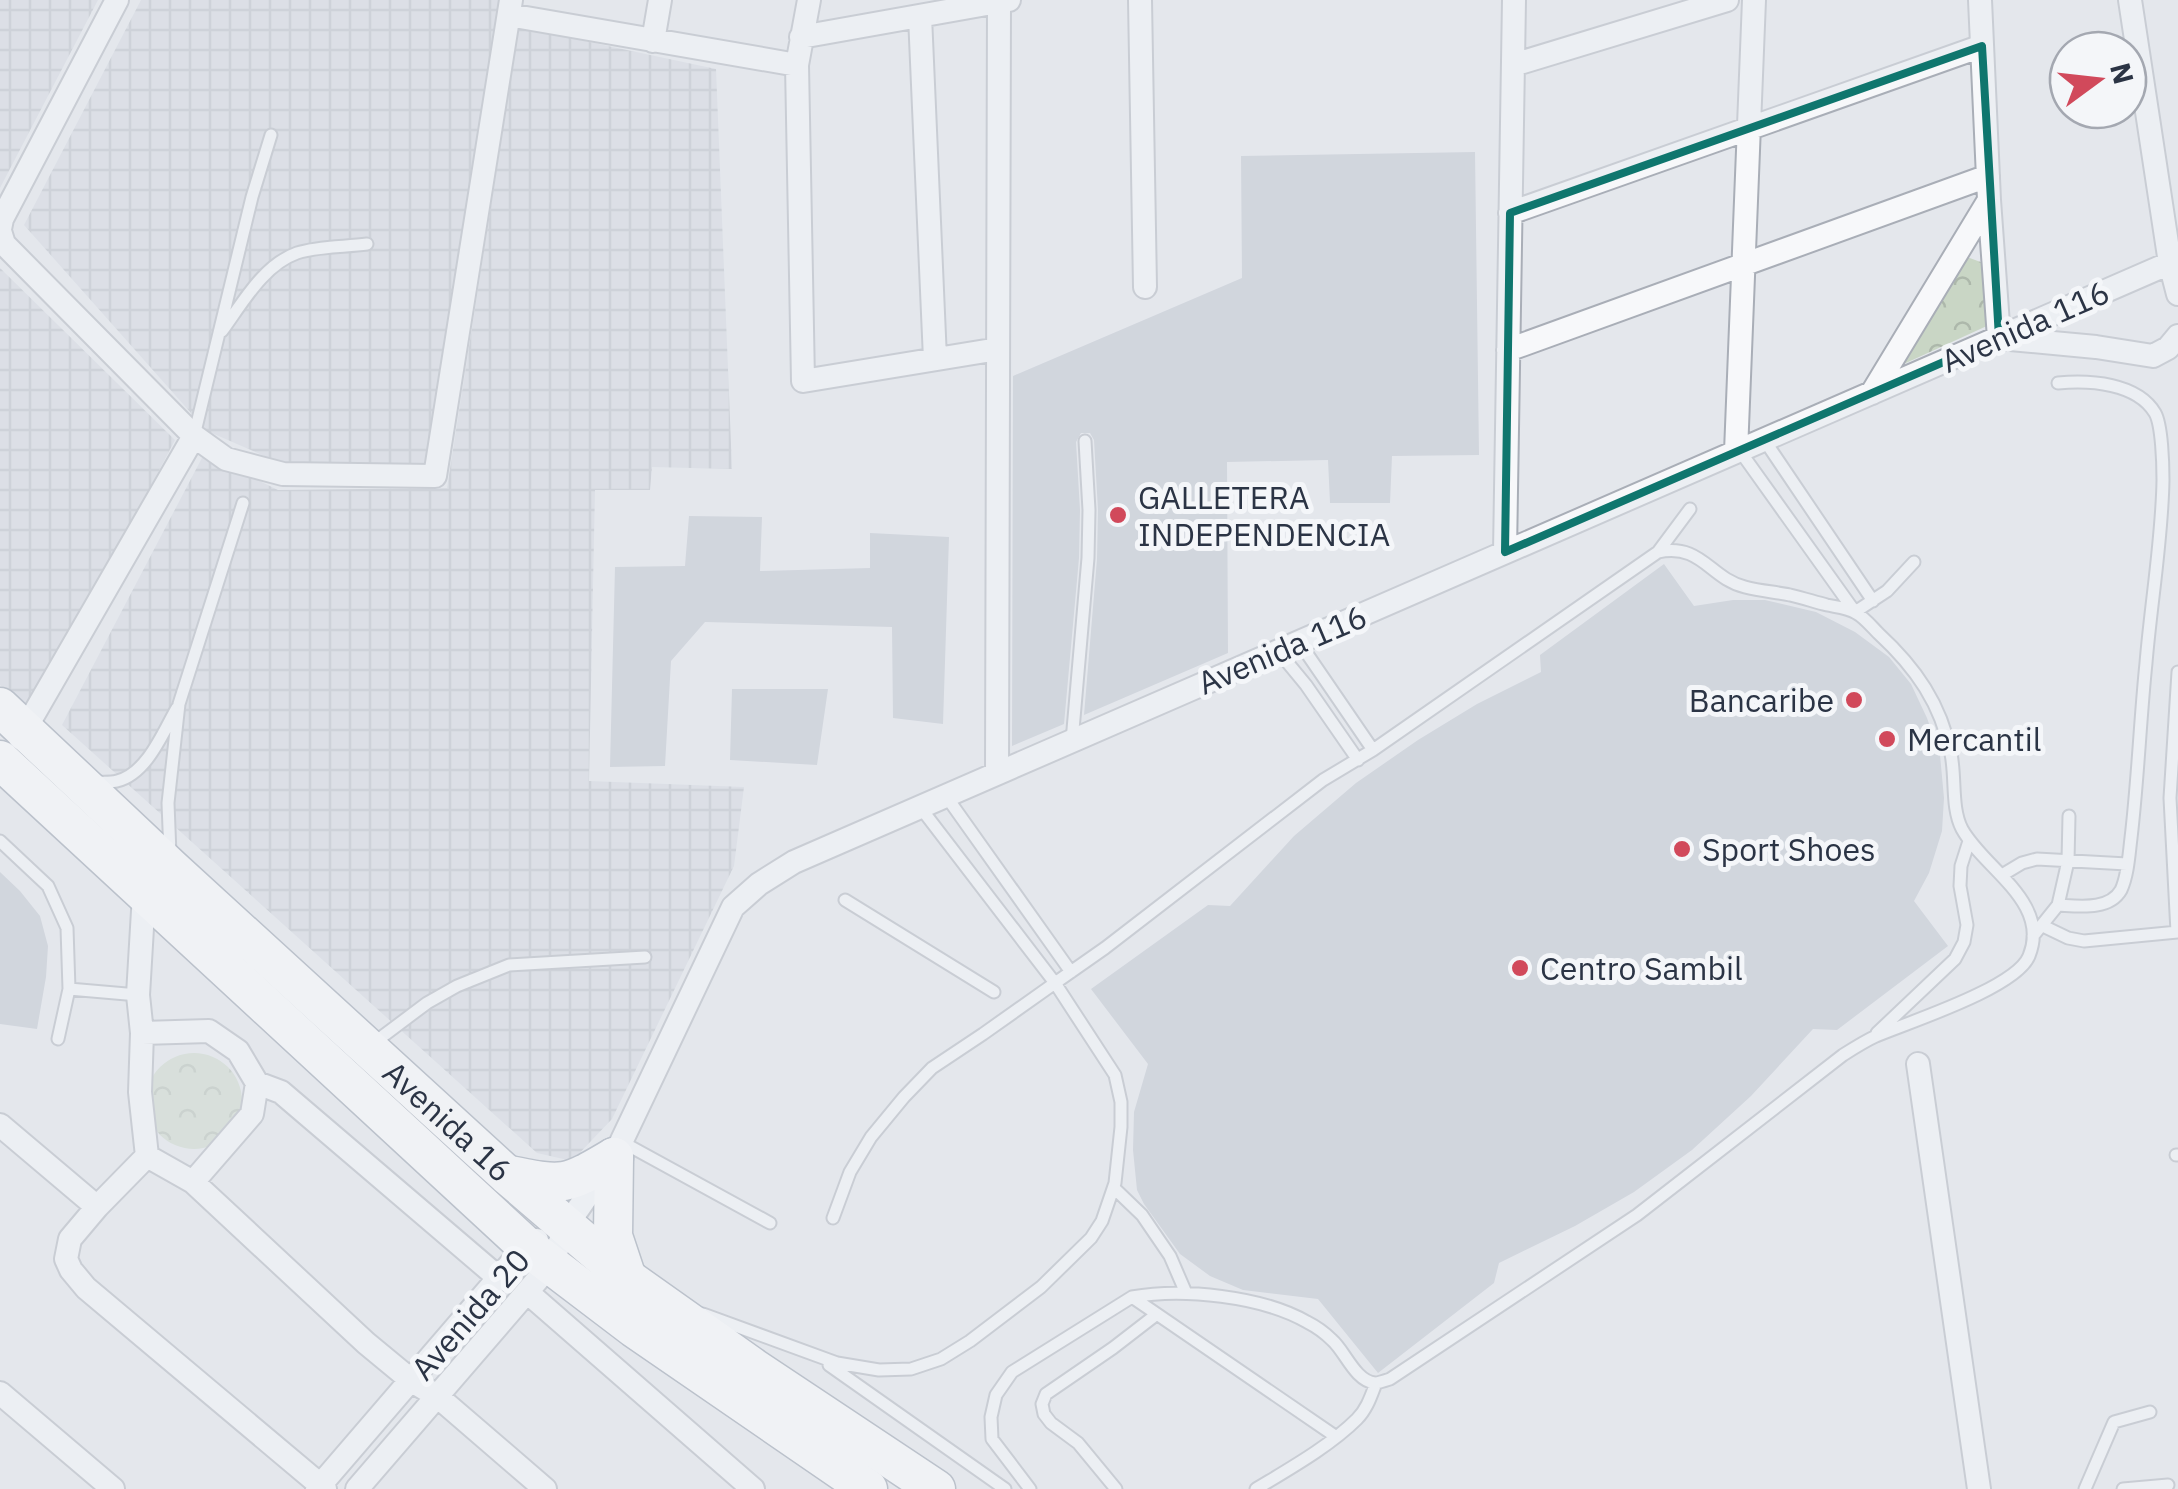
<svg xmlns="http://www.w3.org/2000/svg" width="2178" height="1489" font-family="'IBM Plex Sans',sans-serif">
	<defs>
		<pattern id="industrial-grid" width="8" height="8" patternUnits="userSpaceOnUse" patternTransform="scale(2.5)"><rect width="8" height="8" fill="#d2d6de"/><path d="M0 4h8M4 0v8" fill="none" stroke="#b4b8c0"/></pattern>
		<pattern id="park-crowns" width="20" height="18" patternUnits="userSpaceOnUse" patternTransform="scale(2.5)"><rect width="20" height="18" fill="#c9d6c5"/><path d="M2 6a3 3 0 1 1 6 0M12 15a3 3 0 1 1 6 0" fill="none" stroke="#adb8ab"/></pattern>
	</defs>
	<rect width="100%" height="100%" fill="#e4e7ec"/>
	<path fill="url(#industrial-grid)" d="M0,0H98L0,188Z
		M141,0H499L427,463L285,465L207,431L24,225Z
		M519,27L716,69L732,469L652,467L650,490H595L589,781L744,787L734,866L612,1119L572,1161L537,1153L62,725L204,454L278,490L447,488Z
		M0,268L175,440L31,715L0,685Z"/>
	<path fill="url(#park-crowns)" d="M1967,257L1986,264L1989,325L1895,368Z
		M146 1101a48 48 0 1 1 96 0a48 48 0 1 1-96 0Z"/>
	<path fill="#bbc0ca" d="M1475,152L1479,455L1392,456L1390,503H1330L1328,460L1227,462L1228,653L1084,715L1097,559L1098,510L1094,440L1090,433H1081L1076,442L1080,510L1079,558L1064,724L1012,746L1013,376L1242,278L1241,156Z
		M689,516L762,517L760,571L870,568V533L949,537L943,724L893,718L892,627L705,622L671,661L665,766L610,767L615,567L685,566Z
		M1664,564L1694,606L1733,600H1765L1816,612L1855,632L1889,657L1911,684L1927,718L1940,755L1944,798L1942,831L1929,873L1914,901L1948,946L1837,1030L1813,1029L1751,1096L1692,1150L1634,1192L1575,1226L1499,1263L1494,1283L1378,1373L1318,1299L1243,1290L1210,1276L1180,1254L1144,1204L1137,1190L1133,1150L1134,1112L1148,1064L1091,989L1208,905L1230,906L1294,836L1356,783L1418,740L1477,704L1541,672L1540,655Z
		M732,689H828L817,765L730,760Z
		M0,872L20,891L40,916L48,946L46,977L37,1029L0,1024Z"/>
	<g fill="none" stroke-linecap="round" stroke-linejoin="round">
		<g stroke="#a9aeb7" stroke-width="15">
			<path id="service" d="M222,331C242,304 263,265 297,253C318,246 345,247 367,244
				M194,436L252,197L271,135
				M1765,441L1873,601
				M1740,451L1855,612L1887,591L1914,562
				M1658,552L1690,509
				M1299,642L1373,750
				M1278,651L1306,685L1358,760
				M1072,741L1088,558L1089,510L1085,441
				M93,782C101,782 110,783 117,781C147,774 163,732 177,708
				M946,796L1071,972
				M0,841L48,886L67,928L69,989L138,995
				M170,854L168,803L179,704L243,503
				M2002,875L2022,863L2037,859L2127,864
				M845,900L994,992
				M2058,905L2068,861L2069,816
				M2043,926L2068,938L2084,941L2178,932
				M2177,932L2170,798L2178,672
				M2033,936L2058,905C2078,906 2109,911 2121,890C2128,875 2129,854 2131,838C2138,779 2140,721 2146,663C2151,602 2162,541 2163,480C2163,465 2162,425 2155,413C2137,383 2090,380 2058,383
				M1877,1033L1955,959L1964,942L1967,925L1960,886L1961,866L1969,841
				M58,1039L69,989
				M371,1045L427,1003L457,986L509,965L645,957
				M622,1142L770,1223
				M2176,1155H2178
				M1114,1188L1142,1215L1170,1256L1186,1293
				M833,1218L850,1172L871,1137L904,1097L932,1068L983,1034L1055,983L920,807
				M1132,1297L1335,1436
				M703,1314L837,1363L879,1370L911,1369L941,1359L970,1341L1041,1287L1091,1238L1102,1221L1115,1183L1121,1127V1102L1115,1075L1055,983L1105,948L1323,780L1373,750L1658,552C1702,543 1709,578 1745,587C1760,591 1775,592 1790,595C1803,598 1815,602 1827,605C1836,607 1848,608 1856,613C1864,617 1872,627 1878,633C1916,668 1941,704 1951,754C1956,778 1951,808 1962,829C1984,869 2051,902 2029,956C2016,988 1909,1022 1876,1036C1865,1041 1854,1048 1843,1055L1637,1215L1390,1379C1387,1380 1378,1383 1375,1383C1355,1381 1345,1351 1332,1340C1325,1333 1315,1326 1307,1322C1262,1296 1182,1288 1132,1297L1012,1372L996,1395L991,1417L992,1439L1030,1489
				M829,1365L1005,1489
				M1116,1489L1078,1443L1051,1423L1044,1414L1042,1404L1046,1394L1113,1348L1157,1314
				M1256,1489C1289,1469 1330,1446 1357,1419C1367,1409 1371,1396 1376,1383
				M2085,1489L2114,1422L2150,1412
				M2123,1489L2168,1485"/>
		</g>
		<g stroke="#a9aeb7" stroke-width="26">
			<path id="minor" d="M809,0L797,65L803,381L998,349
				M1140,0L1145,287
				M1980,0L1989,200L1999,338L2096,347L2153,356L2168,348L2178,336
				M2130,0L2170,263L2178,294
				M509,15L797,65
				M920,16L935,359
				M801,37L1009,0
				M653,41L660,0
				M1513,65L1727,0
				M1510,213L1982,46
				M0,229L2,219L117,0
				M0,231L4,244L194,436L20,738
				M1508,350L1988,176
				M1872,393L1989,200
				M194,436L226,459L283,474L435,476L511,0
				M1736,452L1754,0
				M1505,552L1514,0
				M997,773L999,2
				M144,894L138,995L142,1033L140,1092L147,1156L193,1182L366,1343L412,1381L437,1396L545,1489
				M142,1033L209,1031L238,1051L257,1083L252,1114L193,1182
				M1918,1064L1979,1489
				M257,1083L281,1092L500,1279
				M0,1125L97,1207
				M147,1156L97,1207L70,1239L66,1259L71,1270L86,1288L325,1489
				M527,1292L753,1489
				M0,1393L113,1489
				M317,1489L526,1246L537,1240
				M357,1489L551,1264L567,1225L614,1157L733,907L759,884L794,862L2170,263"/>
		</g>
		<g stroke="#8b94a3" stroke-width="41">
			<g id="trunk">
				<path id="s1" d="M0,707L171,868L507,1175L627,1278L754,1368L936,1489"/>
				<path d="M0,760L526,1246L634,1328L868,1489"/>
				<path d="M614,1157L613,1236L627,1278"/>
				<path d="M509,1175C565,1186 565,1186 614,1157"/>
			</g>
		</g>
		<use href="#service" stroke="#f7f8fa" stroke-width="11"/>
		<use href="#minor" stroke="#f7f8fa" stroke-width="22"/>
		<use href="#trunk" stroke="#fff" stroke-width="38"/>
	</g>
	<path d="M0 0H2178V1489H0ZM1982,46L1999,338L1505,552L1510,213Z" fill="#e4e7ec" fill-opacity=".55" fill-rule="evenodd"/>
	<path fill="none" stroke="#0f766e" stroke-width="8" stroke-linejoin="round" d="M1982,46L1999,338L1505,552L1510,213Z"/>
	<g fill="#d1495b" stroke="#f4f6f9" stroke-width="4">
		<circle cx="1118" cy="515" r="10"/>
		<circle cx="1854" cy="700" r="10"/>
		<circle cx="1887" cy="739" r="10"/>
		<circle cx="1682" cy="849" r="10"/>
		<circle cx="1520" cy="968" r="10"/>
	</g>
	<g text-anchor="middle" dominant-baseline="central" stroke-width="10" stroke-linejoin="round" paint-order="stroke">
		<g font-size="32" fill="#2b3445" stroke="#f4f6f9">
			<text transform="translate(2025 326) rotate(-24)">Avenida 116</text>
			<text transform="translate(1282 649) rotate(-23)">Avenida 116</text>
			<text stroke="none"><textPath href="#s1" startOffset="610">Avenida 16</textPath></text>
			<text transform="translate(470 1314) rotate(-49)">Avenida 20</text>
		</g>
		<g font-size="32" fill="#2b3445" stroke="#f4f6f9" text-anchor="start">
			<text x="1138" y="497">GALLETERA<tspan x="1138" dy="37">INDEPENDENCIA</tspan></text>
			<text x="1834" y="700" text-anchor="end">Bancaribe</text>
			<text x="1907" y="739">Mercantil</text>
			<text x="1702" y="849">Sport Shoes</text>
			<text x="1540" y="968">Centro Sambil</text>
		</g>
	</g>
	<g transform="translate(2098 80) rotate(75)"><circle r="48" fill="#f4f6f9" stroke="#a4a8b1" stroke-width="2.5"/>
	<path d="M0-8L18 38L0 25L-18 38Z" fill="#d1495b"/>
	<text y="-15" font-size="28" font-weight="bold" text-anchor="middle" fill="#2b3445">N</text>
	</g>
</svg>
